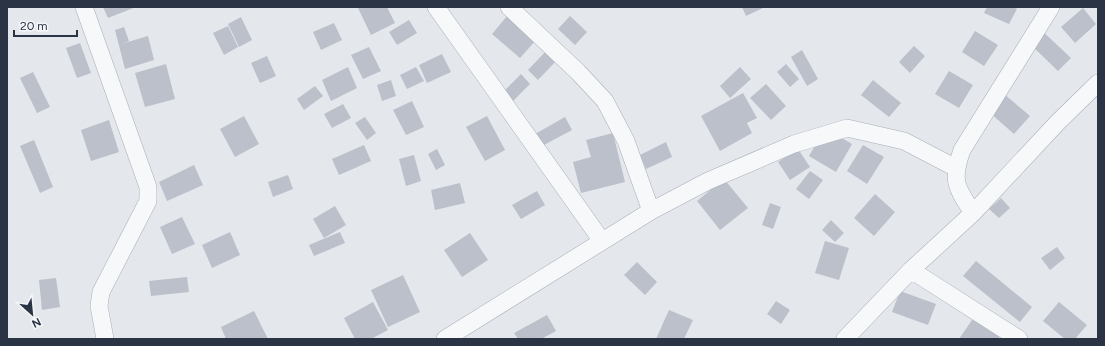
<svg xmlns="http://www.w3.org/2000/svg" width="1105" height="346" font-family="Figtree,sans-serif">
	<rect width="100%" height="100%" fill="#e4e7ec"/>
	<path fill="#bbc0ca" d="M103,7H136L108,18Z
		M360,7H387L395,23L371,35L358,8Z
		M742,7H765L746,16Z
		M987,7H1013L1017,9L1009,24L984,13Z
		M1083,8L1096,24L1075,43L1061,27Z
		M508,15L536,40L520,58L492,34Z
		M570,16L587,32L575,45L558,29Z
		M241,17L252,40L239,47L228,24Z
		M409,20L417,33L397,45L389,32Z
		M334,23L342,40L321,50L313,32Z
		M228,26L238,47L224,55L213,33Z
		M124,27L129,41L121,44L148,36L154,60L125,69L115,30Z
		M1039,28L1071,58L1058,71L1027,41Z
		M975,31L998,45L984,66L962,52Z
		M80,43L91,73L77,78L66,48Z
		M914,46L925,56L910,73L899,62Z
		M369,47L381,71L363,79L351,55Z
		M548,49L558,59L538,80L528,70Z
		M802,50L818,79L807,86L791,57Z
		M442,54L451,72L427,83L419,65Z
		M267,56L276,76L260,83L251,63Z
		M166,64L175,99L145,107L135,73Z
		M786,64L799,79L790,87L777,72Z
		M348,67L357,88L331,101L322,80Z
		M416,67L424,81L407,89L400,75Z
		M740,67L751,79L730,98L720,86Z
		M949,71L973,85L959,108L935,94Z
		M33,72L50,107L37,113L20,78Z
		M521,74L530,84L513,101L503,92Z
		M391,80L396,96L382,101L377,85Z
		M873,80L901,103L889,117L861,95Z
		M766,84L786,106L771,120L750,98Z
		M315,86L323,96L304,110L297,99Z
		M743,93L757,118L747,123L752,133L720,151L701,116Z
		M1004,94L1030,116L1014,134L989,112Z
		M412,101L424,127L406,135L393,110Z
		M343,104L351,118L332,128L324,114Z
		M244,116L259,144L235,157L220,129Z
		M487,116L505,150L485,161L466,127Z
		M365,117L376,133L367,140L355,123Z
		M565,117L572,130L542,146L535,134Z
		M109,120L119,152L91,161L81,130Z
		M825,128L852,144L836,172L809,156Z
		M613,133L625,182L581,193L573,162L591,157L586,140Z
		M34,140L53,187L40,193L20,146Z
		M666,142L672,157L646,169L640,155Z
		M364,145L371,161L339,175L332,159Z
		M863,145L884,157L867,184L847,171Z
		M437,149L445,165L436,170L428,154Z
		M798,149L810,167L790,180L778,162Z
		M414,155L421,181L406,186L399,159Z
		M194,165L203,185L167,201L159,182Z
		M810,171L823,180L809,199L796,189Z
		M288,175L293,189L273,197L268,182Z
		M724,179L748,208L720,230L697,201Z
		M460,183L465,203L435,210L431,190Z
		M537,191L545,205L521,219L512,205Z
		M875,194L895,212L874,236L854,218Z
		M1001,198L1010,208L999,218L989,209Z
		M770,203L781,207L773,229L762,225Z
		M335,206L346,225L324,238L313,219Z
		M182,217L195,244L172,254L160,227Z
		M831,220L844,233L835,242L822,230Z
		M230,232L240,255L212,268L202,245Z
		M340,232L345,243L314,256L309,245Z
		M470,233L488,260L462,277L444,250Z
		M825,241L849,248L839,280L815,273Z
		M1057,247L1065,258L1050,270L1041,258Z
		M976,261L1032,307L1020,322L963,276Z
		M637,262L657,282L645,295L624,275Z
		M403,275L420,312L388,327L371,290Z
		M187,277L189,292L151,296L149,281Z
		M56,278L60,307L42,310L39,280Z
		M900,291L936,304L928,325L892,312Z
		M776,301L790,310L781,324L767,314Z
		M373,302L388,330L371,339H355L344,318Z
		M1059,302L1087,325L1075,339H1065L1043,321Z
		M669,310L693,320L684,339H656Z
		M254,311L268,339H226L221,327Z
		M547,315L556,331L541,339H518L514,333Z
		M974,317L1000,336L998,339H959Z"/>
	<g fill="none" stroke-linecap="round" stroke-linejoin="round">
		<g stroke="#a9aeb7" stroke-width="18">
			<path id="street" d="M84,7L148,187V201L101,292L99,306L105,339
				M436,7L602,241
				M509,7L578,72L605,101L626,141L651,211
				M973,213C956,187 951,181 962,150L1051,7
				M911,270L1019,339
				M445,339L651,211L708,181L794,144L847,128L904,141L956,168
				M845,339L911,270L973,213L1058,122L1098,83"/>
		</g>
		<use href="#street" stroke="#f7f8fa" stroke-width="17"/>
	</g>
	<rect width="1105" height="346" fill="none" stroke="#2b3445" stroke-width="16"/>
	<g transform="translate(32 314) rotate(153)" stroke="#f4f6f9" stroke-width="3" paint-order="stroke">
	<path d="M0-3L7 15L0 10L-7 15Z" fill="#2b3445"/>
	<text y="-6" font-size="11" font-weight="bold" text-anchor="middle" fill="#2b3445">N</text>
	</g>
	<path d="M14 30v6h63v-6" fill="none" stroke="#2b3445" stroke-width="2"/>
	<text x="20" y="30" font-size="12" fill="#2b3445" stroke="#f4f6f9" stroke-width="3" paint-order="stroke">20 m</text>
</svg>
